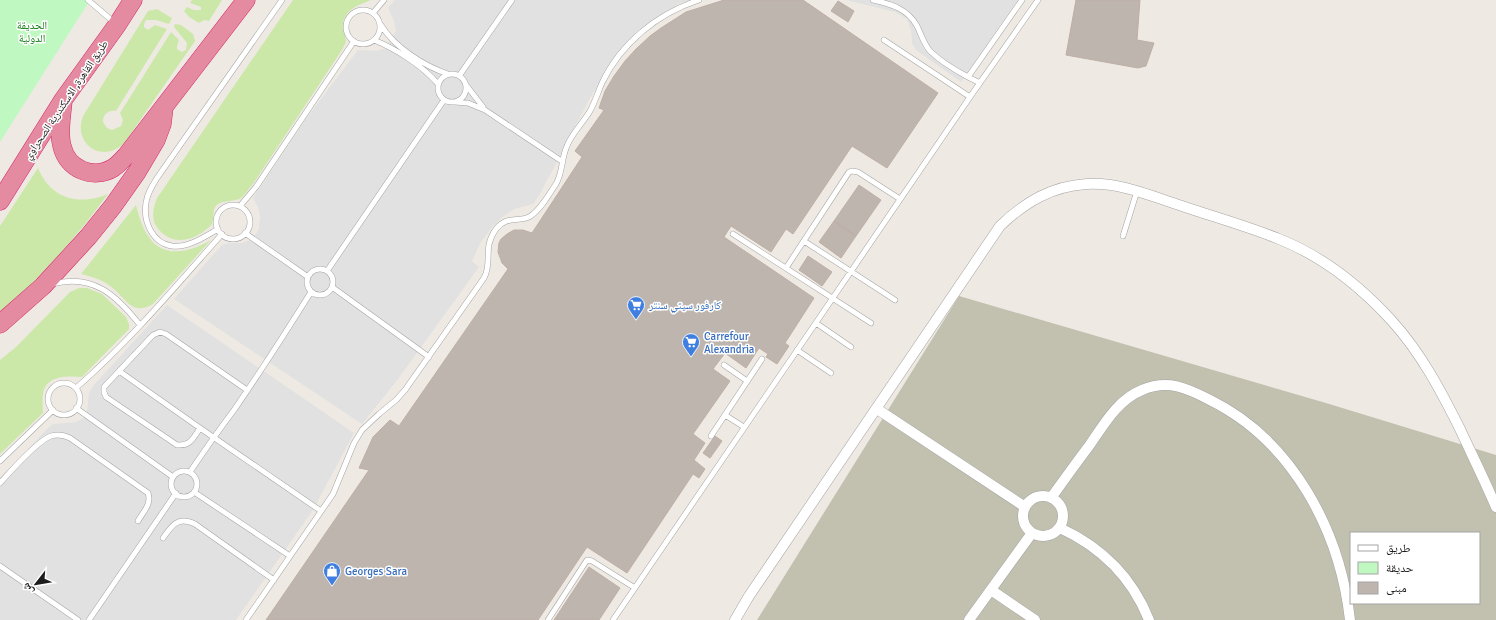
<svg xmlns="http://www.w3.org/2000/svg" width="1496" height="620" font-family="Signika,'Noto Naskh Arabic',sans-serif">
	<rect width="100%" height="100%" fill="#eeeae3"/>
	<path fill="#c2c1af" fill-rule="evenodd" d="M959,296L1326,403L1496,455V620H757ZM1351,533H1479V603H1351Z"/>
	<path fill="#cce8a9" d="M192,0H222L209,21L204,20L199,23L189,17L184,11L187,7L194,10H201V7L190,3Z
		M293,0H371C358,5 343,10 343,26C343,32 346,37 346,42L342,50L253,184C249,188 246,194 241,198C235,202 224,200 218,204C211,209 215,217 212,224C210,227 205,230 203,232C188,242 172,244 159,230C150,220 153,209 157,198Z
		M157,9L172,18L169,24L156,20H146L144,24V27L148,30L155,25L167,29L116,111C108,110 103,114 103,122L107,128L112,130L121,126L123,120L120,113L171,32L179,40L177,46V49L182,52L186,50L187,43L174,27L175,24L181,25L193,34L195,41L125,142C104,165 72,145 83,116L148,11Z
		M38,168C51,199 78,206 108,194C76,238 40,278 0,314V226Z
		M136,205C139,216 142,228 149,237C164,260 192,251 211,240L153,304C131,317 126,297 110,286C101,279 92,277 81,274Z
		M79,288H87L102,294L126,317L129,324V329L82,377C67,376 46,375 43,394C42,400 43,407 43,413L0,454V360L16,347L70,292Z"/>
	<path fill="#c0f8c1" d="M0,0H90L0,142Z"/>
	<path fill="#e1e1e1" d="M395,0H691L680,3L657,17L636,32L619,52L591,96L540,194L533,204L514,209L501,218L492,227L481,242L472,261L479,267L398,379L362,424L174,299L222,245L230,243H242L250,240L256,234L259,228L260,216L258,207L253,198L305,120L358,50L376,51L386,48L396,31L394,21L388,8Z
		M846,0H1018L961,82L916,50L912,43L911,30L907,19L895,12Z
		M167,305L354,433L313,510L236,620H0V478L48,428L53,424L76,422L83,418L87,412L89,393L93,386Z"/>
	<path fill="#beb5af" stroke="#bfafa5" d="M724,0H803L938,93L887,168L852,146L793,234L786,229L771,252L731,226L724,237L814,298L785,343L789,346L777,364L766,357L768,354L759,348L746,368L725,353L713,369L730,381L693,434L705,443L694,460L705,469L699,478L693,474L627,573L587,547L538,620H266L369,470L359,468L373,437L390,420L399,426L508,269L502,263L498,252L499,243L501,239L507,234L514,230H523L532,233L582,157L575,151L604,110L599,108L605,91L614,76L625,61L636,49L650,36L661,28L686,12Z
		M1076,0H1140L1137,40L1154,43L1146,66L1138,68L1066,55Z
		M838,1L854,11L848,22L831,11Z
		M859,185L881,200L856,236L834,221Z
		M834,221L856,236L841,258L819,242Z
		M808,256L832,272L822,286L799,270Z
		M715,436L722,441L710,458L703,453Z
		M589,567L620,588L599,620H554Z"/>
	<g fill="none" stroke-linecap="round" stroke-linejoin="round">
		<g stroke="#a4a4a4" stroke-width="6">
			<path id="lane" d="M88,0L115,23
				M873,0C891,4 908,9 917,26C921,34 924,44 930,51C941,62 955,70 968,77L1022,0
				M346 27a17 17 0 1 1 34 0a17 17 0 1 1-34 0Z
				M373,13L384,0
				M381,25C394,47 424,66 448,74
				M374,40C396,49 423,66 438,84
				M884,40L970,97
				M438 88a14 14 0 1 1 28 0a14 14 0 1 1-28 0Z
				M459,76L512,0
				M968,77L980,83
				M466,85L483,107
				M455,102L468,103L485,110L563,162
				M216 222a17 17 0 1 1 34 0a17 17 0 1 1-34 0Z
				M240,206L256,187L354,41
				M218,229C204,237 188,248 172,246C152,243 143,221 146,203C147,194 152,186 157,178L282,0
				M245,233L308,277
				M733,234L871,323
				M1123,236L1137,191
				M804,241L895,300
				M786,268L849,172L852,171L858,172L900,199
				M307 282a13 13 0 1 1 26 0a13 13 0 1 1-26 0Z
				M327,271L444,100
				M52,284C93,273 116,295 140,325
				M332,287L429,357
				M816,323L851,347
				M797,350L831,373
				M724,365L747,381
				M119,371L200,428L321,511
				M48 399a16 16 0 1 1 32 0a16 16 0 1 1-32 0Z
				M76,388C129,342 175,287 222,234
				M76,408L173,477
				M725,415L744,427
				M200,428C193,439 190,446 177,445L106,397L104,392V387L153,335L160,332L166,334L247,390
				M711,436L762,359
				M0,461L53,410
				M171 484a13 13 0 1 1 26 0a13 13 0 1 1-26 0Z
				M190,472C204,451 219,430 234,410C261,371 286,332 311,292
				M0,483C10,472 38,440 51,436C58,434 64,435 70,438L148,493C152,504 143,512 138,521
				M194,492L290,556
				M163,538C172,525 178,516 195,524L274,580
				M0,566L78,620
				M89,620L176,493
				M246,620L333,494L354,443L362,430L379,414L396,400L405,390L484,278C493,262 482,248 496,229C506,216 517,222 529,217C540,211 549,194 556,184C563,172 561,159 567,146C572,133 583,123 590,111C595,102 598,92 602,83C621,43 657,14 699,0
				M548,620L587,560L592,561L635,588
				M613,620L970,97L1038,0"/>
		</g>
		<g stroke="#a4a4a4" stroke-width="11">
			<path id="street" d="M877,409L1025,507
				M1023 516a20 20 0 1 1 40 0a20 20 0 1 1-40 0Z
				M1051,498C1064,480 1076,463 1089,446C1103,426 1117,400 1142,390C1168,379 1187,388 1210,400C1293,441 1340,531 1350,620
				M1060,528C1101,547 1132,577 1149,620
				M991,590L1035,620
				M735,620L749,596L1000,226C1025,202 1052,186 1087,184C1120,182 1151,196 1182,206C1214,217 1247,226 1279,239C1322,256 1361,287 1392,321C1421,353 1441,391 1460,429C1472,455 1485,481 1496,507
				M969,620L1032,533"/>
		</g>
		<g stroke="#d5276d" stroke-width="19">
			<path id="highway" d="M63,100C62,115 58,132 62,146C67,169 93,180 113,168C118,165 122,160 126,156L246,0
				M0,201L63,100L117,25L133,0
				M0,324L43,286L88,237L113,206L137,172L156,140L162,124L164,107"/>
		</g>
		<use href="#lane" stroke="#fff" stroke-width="5"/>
		<use href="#street" stroke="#fff" stroke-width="10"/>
		<use href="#highway" stroke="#e58ba1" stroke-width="18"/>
	</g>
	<defs>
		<g id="supermarket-pin" transform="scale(0.9)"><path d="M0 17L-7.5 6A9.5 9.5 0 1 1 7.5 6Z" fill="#3f7fe0" stroke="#fff"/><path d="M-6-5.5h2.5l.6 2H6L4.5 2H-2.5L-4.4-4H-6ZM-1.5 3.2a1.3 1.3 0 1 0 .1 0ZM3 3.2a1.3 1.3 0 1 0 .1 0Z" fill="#fff"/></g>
		<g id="shop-pin" transform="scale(0.9)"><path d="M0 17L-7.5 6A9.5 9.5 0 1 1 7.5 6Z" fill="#3f7fe0" stroke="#fff"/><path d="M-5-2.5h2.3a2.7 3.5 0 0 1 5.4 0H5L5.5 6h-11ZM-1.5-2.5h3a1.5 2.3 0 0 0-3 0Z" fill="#fff"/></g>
	</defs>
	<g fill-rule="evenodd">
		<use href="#supermarket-pin" x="636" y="305"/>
		<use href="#supermarket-pin" x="691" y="342"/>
		<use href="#shop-pin" x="332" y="571"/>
	</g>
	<g text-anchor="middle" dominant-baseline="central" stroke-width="3" stroke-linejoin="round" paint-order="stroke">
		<g font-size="11" fill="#0d790f" stroke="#fff">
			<text x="32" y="25">الحديقة<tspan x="32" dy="13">الدولية</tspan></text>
		</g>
		<g font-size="11" fill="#1d1d1d" stroke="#fff">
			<text transform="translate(66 100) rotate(-56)">طريق القاهرة, الاسكندرية الصحراوي</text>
		</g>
		<g font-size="11" fill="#366cbe" stroke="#fff" text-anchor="start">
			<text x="649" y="305">كارفور سيتي سنتر</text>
			<text x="704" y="336">Carrefour<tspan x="704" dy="13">Alexandria</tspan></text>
			<text x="345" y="571">Georges Sara</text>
		</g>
	</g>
	<rect x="1350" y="532" width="130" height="72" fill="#ffffff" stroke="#a5a5a5"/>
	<rect x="1358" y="545" width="20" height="6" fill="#ffffff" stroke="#a5a5a5"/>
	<text x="1386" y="552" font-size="12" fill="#1d1d1d">طريق</text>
	<rect x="1358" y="562" width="20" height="12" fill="#c0f8c1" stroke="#a5a5a5"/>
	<text x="1386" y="572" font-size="12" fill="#1d1d1d">حديقة</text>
	<rect x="1358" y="582" width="20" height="12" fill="#beb5af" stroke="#a5a5a5"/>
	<text x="1386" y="592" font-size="12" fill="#1d1d1d">مبنى</text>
	<g transform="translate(36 584) rotate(239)" stroke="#ffffff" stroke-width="3" paint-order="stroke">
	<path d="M0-3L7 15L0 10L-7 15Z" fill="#1d1d1d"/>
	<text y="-6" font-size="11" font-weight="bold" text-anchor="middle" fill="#1d1d1d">ش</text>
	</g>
</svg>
